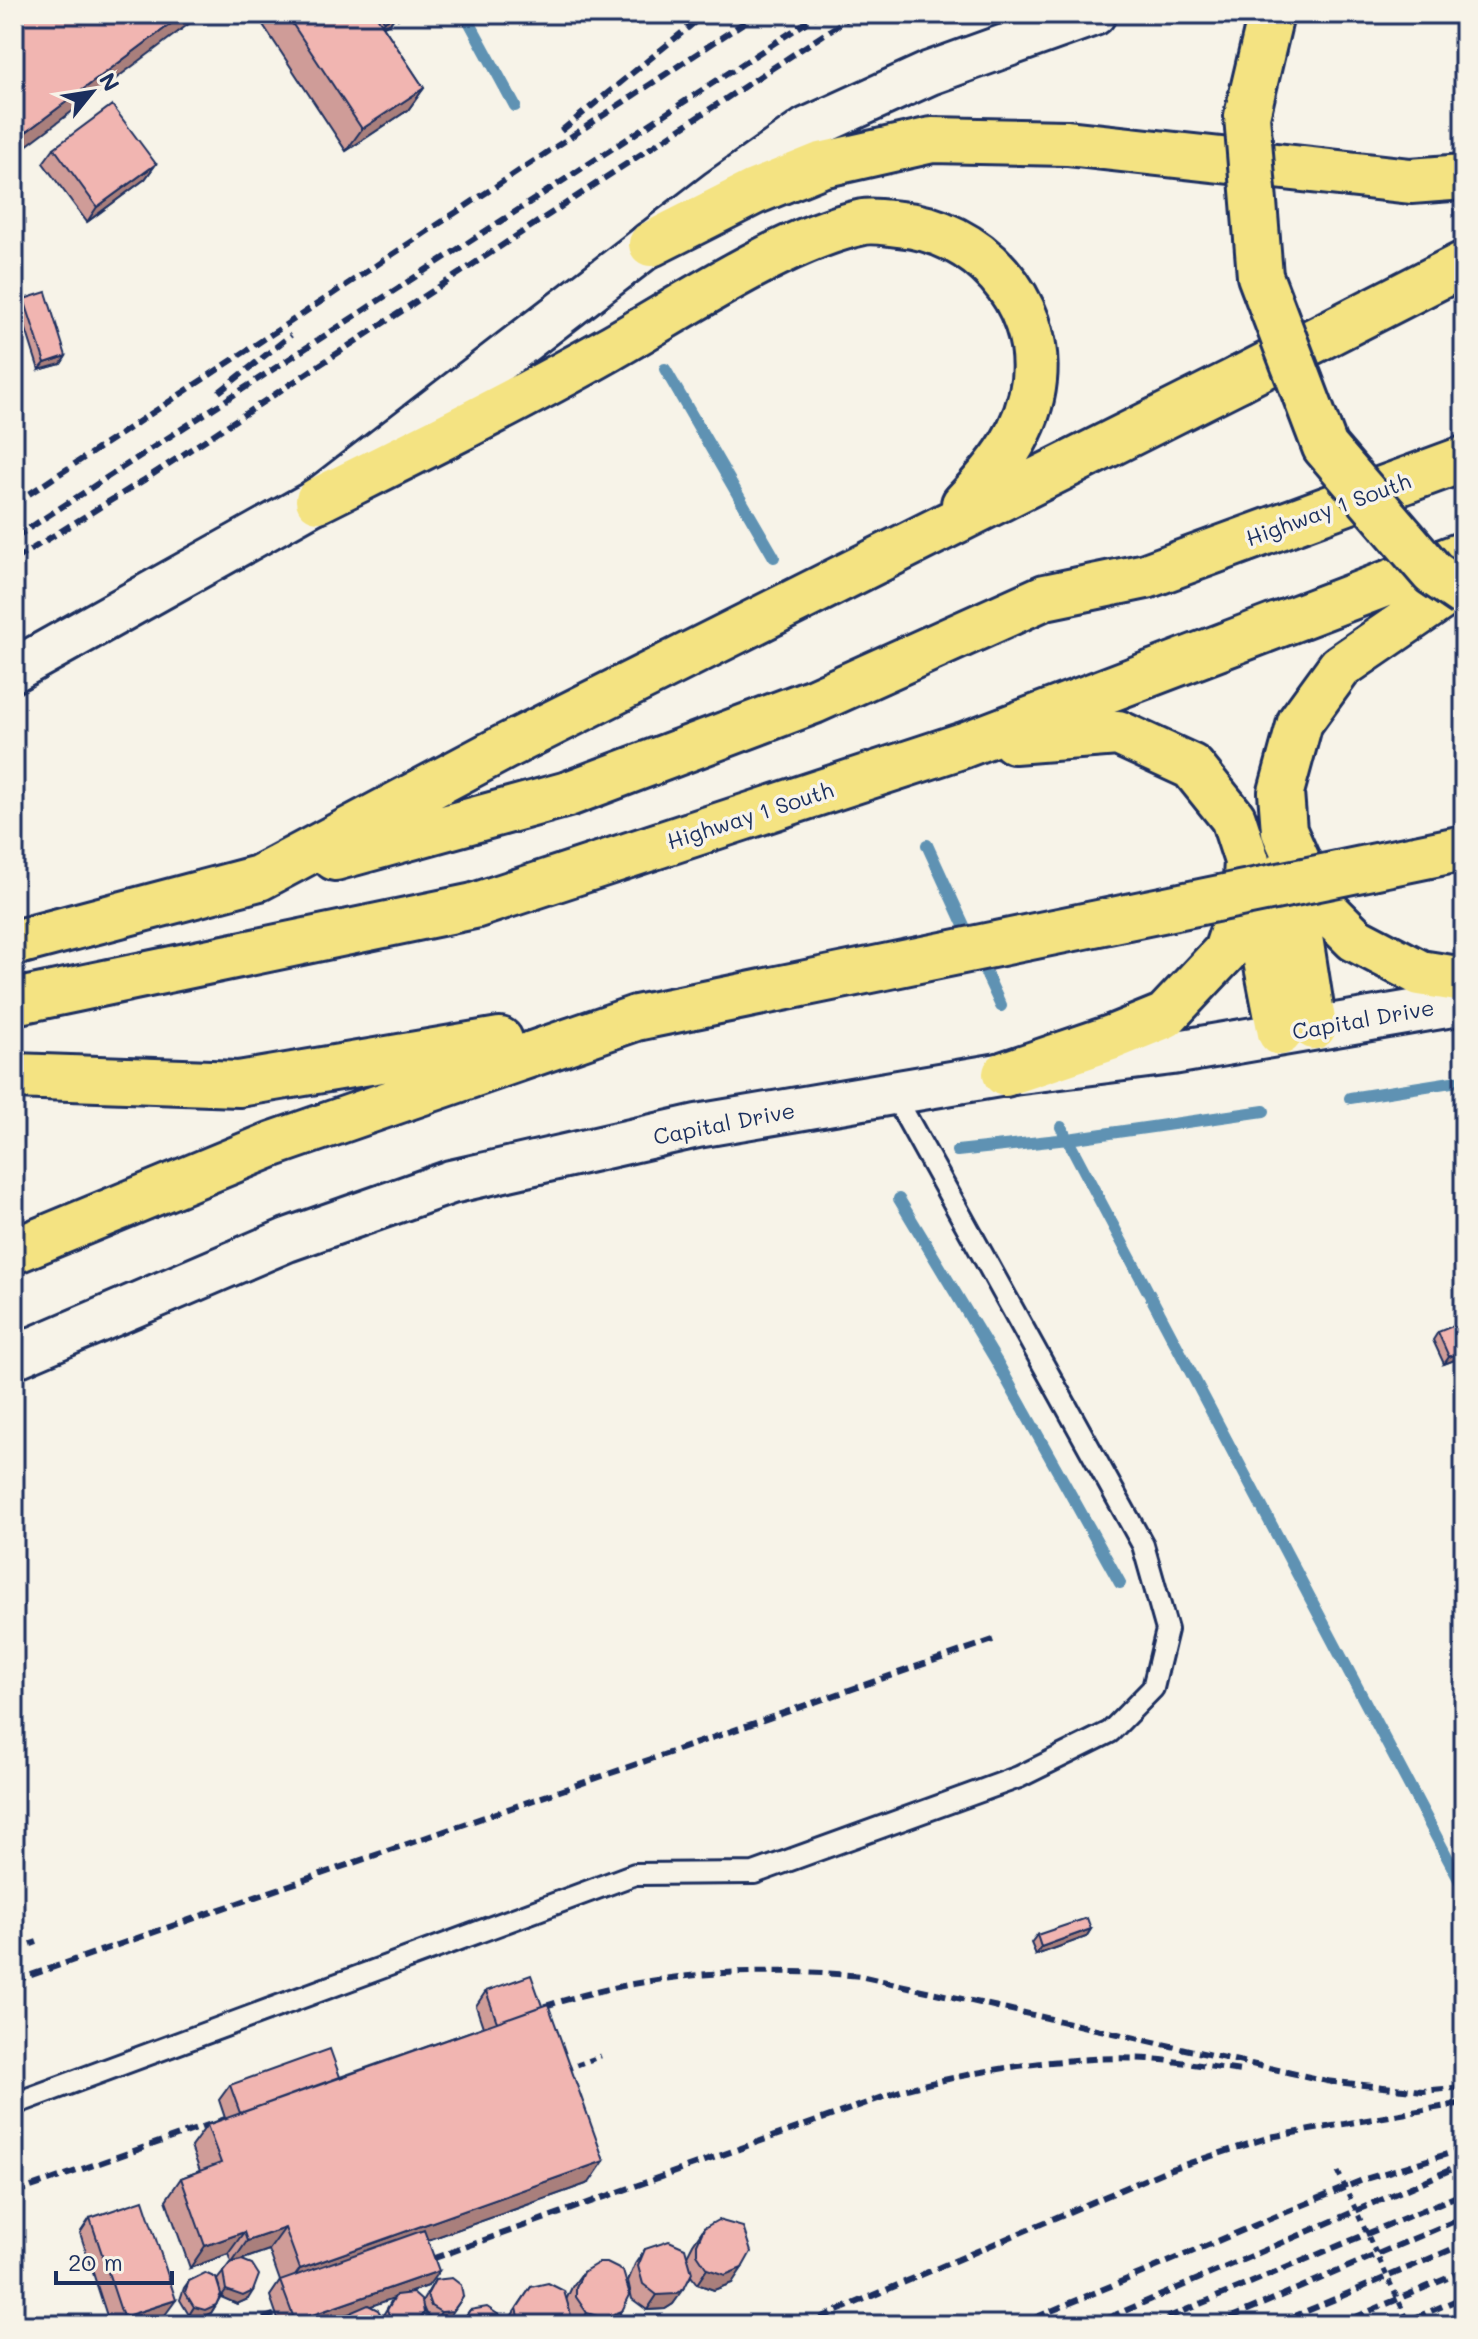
<svg xmlns="http://www.w3.org/2000/svg" width="1478" height="2339" font-family="Mali,sans-serif">
	<rect width="100%" height="100%" fill="#f7f3e8"/>
	<filter id="ink" filterUnits="userSpaceOnUse"><feTurbulence type="fractalNoise" baseFrequency=".0125" numOctaves="2"/><feDisplacementMap in="SourceGraphic" scale="16" xChannelSelector="R" yChannelSelector="G"/><feConvolveMatrix kernelMatrix="1 2 1 2 8 2 1 2 1" color-interpolation-filters="sRGB"/></filter>
	<g filter="url(#ink)">
		<g fill="none" stroke-linecap="round" stroke-linejoin="round">
			<path stroke="#5e92b3" stroke-width="12" d="M465,14L515,106
				M665,369L774,557
				M927,845L1001,1006
				M1350,1098L1464,1080
				M1061,1127L1464,1889
				M957,1151L1068,1139L1264,1111
				M899,1199L997,1362L1120,1583"/>
			<g stroke="#1b2f5e" stroke-width="26">
				<path id="service" d="M14,2104L635,1874L754,1873L1019,1777L1110,1732L1153,1688L1167,1630L1143,1545L893,1093"/>
			</g>
			<g stroke="#1b2f5e" stroke-width="48">
				<path id="minor" d="M14,670L318,500L719,191L807,129L930,73L1094,14
					M14,1357L287,1240L451,1182L697,1126L1005,1074L1172,1053L1464,1003"/>
			</g>
			<g stroke="#1b2f5e" stroke-width="50">
				<path id="trunk" d="M318,500C416,451 514,403 609,349C682,308 782,239 863,222C874,220 888,223 899,224C977,230 1042,300 1034,380C1029,431 998,468 964,504
					M1464,582L1340,667L1300,722L1281,792L1284,831L1301,869L1326,910L1355,939L1420,973L1464,980
					M335,858L568,794L814,701L1045,597L1146,576L1464,459
					M1289,867L1314,1027
					M1251,883L1280,1033
					M14,943L259,878L503,748L1239,379
					M14,1002L474,906L964,745L1464,554
					M1005,1074L1111,1038L1165,1016L1226,951L1245,894L1247,861L1233,818L1192,767L1118,733L1014,741"/>
			</g>
			<g stroke="#1b2f5e" stroke-width="50">
				<path id="motorway" d="M651,244L754,192L821,165L932,140L1067,143L1411,181L1464,177
					M1239,379L1464,264
					M14,1076L239,1084L500,1040
					M14,1251L273,1144L636,1018"/>
			</g>
			<path stroke="#1b2f5e" stroke-width="5" stroke-dasharray="6 6" stroke-linecap="butt" d="M566,2069L601,2056
				M1338,2172L1410,2325"/>
			<use href="#service" stroke="#f7f3e8" stroke-width="20"/>
			<use href="#minor" stroke="#f7f3e8" stroke-width="42"/>
			<use href="#trunk" stroke="#f4e382" stroke-width="44"/>
			<use href="#motorway" stroke="#f4e382" stroke-width="44"/>
			<path stroke="#1b2f5e" stroke-width="6" stroke-dasharray="12 6" stroke-linecap="butt" d="M561,131L705,14
				M219,392L291,335
				M14,504L757,14
				M14,538L819,14
				M14,560L144,480L855,14
				M14,1950L37,1942
				M14,1981L993,1640
				M527,2012C637,1974 745,1965 860,1976L1336,2083
				M1325,2081L1423,2091L1464,2087
				M14,2193L225,2119
				M415,2265L903,2090C982,2069 1067,2055 1149,2059C1180,2061 1211,2067 1241,2071
				M246,2325L298,2306
				M804,2325L1165,2171L1270,2137L1464,2103
				M1018,2325L1365,2179L1464,2149
				M1092,2325L1464,2164
				M1150,2325L1464,2193
				M1213,2325L1464,2217
				M1274,2325L1464,2244
				M1337,2325L1464,2271
				M1398,2325L1464,2297"/>
			<g stroke="#1b2f5e" stroke-width="50" stroke-linecap="butt">
				<path id="motorway-bridge" d="M1271,14L1247,116L1260,276L1325,447L1433,573L1464,594
					M636,1018L1464,848"/>
			</g>
			<use href="#motorway-bridge" stroke="#f4e382" stroke-width="44"/>
		</g>
		<path fill="#cf9c98" stroke="#1b2f5e" stroke-width="2" fill-rule="evenodd" d="M256,14H405L398,19L396,15L391,22L383,26L424,88L408,110L346,151Z
			M54,148L156,164L145,179L87,222L43,163Z
			M24,299L66,356L61,364L39,370L19,307Z
			M1438,1332L1464,1347V1352L1460,1358L1444,1364L1433,1340Z
			M1091,1929L1086,1937L1036,1955L1031,1943L1037,1935Z
			M486,1991L589,2183L428,2240V2286L405,2294L422,2302L435,2280L463,2297L448,2319L436,2320L426,2314L422,2305L415,2325H385L384,2323V2325H345L352,2313L317,2325H280L270,2296L280,2281L269,2250L240,2260L248,2299L237,2304L221,2296L211,2313L200,2318L189,2315L180,2300L184,2288L189,2281L219,2286L217,2280L231,2262L228,2254L190,2268L166,2200L181,2178L200,2171L191,2147L207,2125L225,2118L219,2100L230,2085L340,2077L483,2027L476,2006ZM393,2298L382,2317L370,2306Z
			M90,2218L165,2315L135,2325H110L80,2233Z
			M704,2228L732,2283L714,2290L697,2284L691,2276L673,2304L665,2309L647,2310L632,2299L628,2281L635,2264L645,2249L687,2256L693,2244Z
			M583,2272L612,2325H574L570,2318L566,2325H459L470,2310L508,2321L531,2287L566,2300L572,2287Z"/>
		<path fill="#a97f7c" stroke="#1b2f5e" stroke-width="2" d="M184,14H202L14,155V141Z
			M396,15L391,22L378,29L384,21Z
			M424,88L408,110L346,151L362,129Z
			M156,164L145,179L87,222L97,207Z
			M66,356L61,364L39,370L45,363Z
			M1464,1350L1460,1358L1444,1364L1449,1357Z
			M1091,1929L1086,1937L1036,1955L1041,1947Z
			M604,2161L589,2183L284,2291L300,2269Z
			M285,2228L269,2250L232,2263L247,2241Z
			M244,2232L228,2254L190,2268L205,2246Z
			M742,2268L732,2283L714,2290L697,2284L707,2269Z
			M439,2271L428,2286L317,2325H292L295,2321Z
			M684,2289L673,2304L665,2309L647,2310L657,2295Z
			M226,2290L253,2291L248,2299L237,2304L221,2297Z
			M176,2300L165,2315L135,2325H117L123,2317Z
			M216,2305L211,2313L200,2318L189,2315L194,2307Z
			M453,2311L448,2319L436,2320L441,2312Z
			M622,2311L612,2325H578L587,2313Z"/>
		<path fill="#f1b5b1" stroke="#1b2f5e" stroke-width="2" d="M14,14H184L14,141Z
			M286,14H375L424,88L362,129Z
			M380,14H396V15L384,21Z
			M112,105L156,164L97,207L54,148Z
			M46,292L66,356L45,363L24,299Z
			M1455,1325L1464,1347V1350L1449,1357L1438,1332Z
			M1087,1918L1091,1929L1041,1947L1037,1935Z
			M531,1975L542,2006L497,2022L486,1991Z
			M548,2004L604,2161L300,2269L285,2228L247,2241L244,2232L205,2246L181,2178L221,2163L207,2125Z
			M330,2049L340,2077L240,2113L230,2085Z
			M143,2200L176,2300L123,2317L90,2218Z
			M718,2220L743,2227L751,2252L742,2268L725,2275L707,2269L697,2254V2244L704,2228Z
			M424,2230L439,2271L295,2321L280,2281Z
			M669,2241L685,2248L692,2273L684,2289L676,2294L657,2295L643,2284L638,2266L645,2249Z
			M242,2260L252,2264L259,2275L253,2291L243,2296L226,2290L223,2272L230,2263Z
			M598,2263H607L623,2271L630,2295L622,2311L604,2318L587,2313L576,2297V2288L583,2272Z
			M205,2273L216,2278L221,2294L216,2305L205,2310L194,2307L185,2292L189,2281Z
			M452,2278L461,2285L463,2297L453,2311L441,2312L431,2306L427,2295L435,2280Z
			M548,2283L564,2291L571,2315L566,2325H521L517,2308L531,2287Z
			M413,2293L422,2301L424,2313L414,2325H397L392,2321L387,2310L396,2295Z
			M368,2305L378,2310L384,2320V2325H349L348,2323L352,2312Z
			M487,2307L508,2321V2325H460L470,2310Z
			M329,2320L340,2325H318Z"/>
	</g>
	<g text-anchor="middle" dominant-baseline="central" stroke-width="7" stroke-linejoin="round" paint-order="stroke">
		<g font-size="22" fill="#1b2f5e" stroke="#f7f3e8">
			<text transform="translate(1328 509) rotate(-20)">Highway 1 South</text>
			<text transform="translate(750 815) rotate(-18)">Highway 1 South</text>
			<text transform="translate(1363 1019) rotate(-10)">Capital Drive</text>
			<text transform="translate(724 1123) rotate(-11)">Capital Drive</text>
		</g>
	</g>
	<rect width="1478" height="2339" fill="none" stroke="#f7f3e8" stroke-width="48"/>
	<rect x="24" y="24" width="1430" height="2291" fill="none" stroke="#1b2f5e" stroke-width="3" filter="url(#ink)"/>
	<g transform="translate(92 92) rotate(60)" stroke="#f7f3e8" stroke-width="6" paint-order="stroke">
	<path d="M0-6L14 30L0 20L-14 30Z" fill="#1b2f5e"/>
	<text y="-12" font-size="22" font-weight="bold" text-anchor="middle" fill="#1b2f5e">N</text>
	</g>
	<path d="M56 2271v12h116v-12" fill="none" stroke="#1b2f5e" stroke-width="4"/>
	<text x="68" y="2271" font-size="24" fill="#1b2f5e" stroke="#f7f3e8" stroke-width="6" paint-order="stroke">20 m</text>
</svg>
